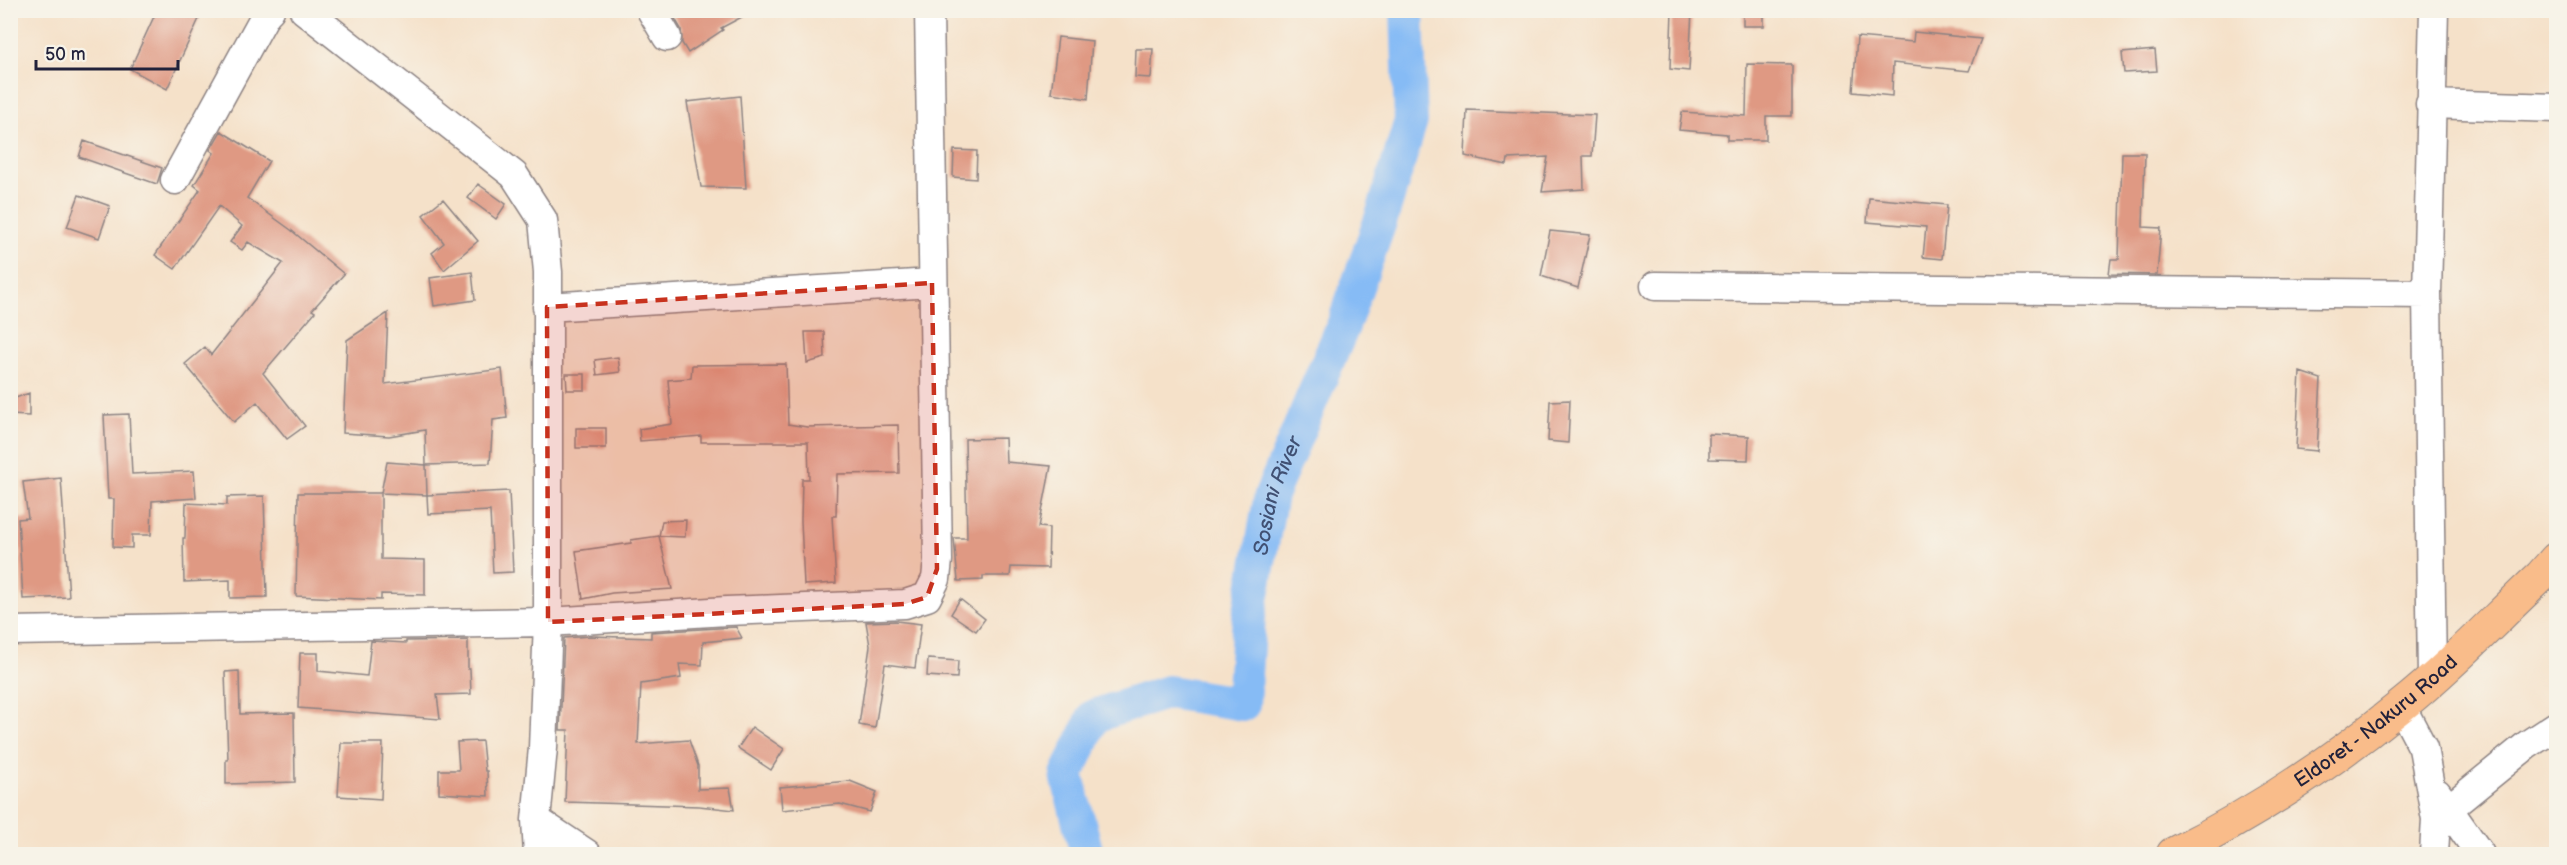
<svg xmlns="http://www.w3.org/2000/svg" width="2567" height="865" font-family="'Balsamiq Sans',sans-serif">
	<rect width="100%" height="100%" fill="#f7f3e8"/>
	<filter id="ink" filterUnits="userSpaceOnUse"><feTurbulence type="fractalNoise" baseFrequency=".0167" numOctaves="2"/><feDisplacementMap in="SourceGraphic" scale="12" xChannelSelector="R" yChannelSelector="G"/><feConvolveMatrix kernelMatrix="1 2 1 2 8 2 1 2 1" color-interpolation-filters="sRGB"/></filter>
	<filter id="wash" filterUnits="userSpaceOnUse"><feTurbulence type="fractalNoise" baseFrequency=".008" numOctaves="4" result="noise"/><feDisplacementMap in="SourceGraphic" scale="24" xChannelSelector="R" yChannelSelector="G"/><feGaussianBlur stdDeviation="1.35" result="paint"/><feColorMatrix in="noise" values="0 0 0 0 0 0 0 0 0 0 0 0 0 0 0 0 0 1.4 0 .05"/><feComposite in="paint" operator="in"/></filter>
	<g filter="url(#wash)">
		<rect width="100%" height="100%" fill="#f5e1c9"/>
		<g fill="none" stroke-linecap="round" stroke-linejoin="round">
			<path stroke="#86bbf5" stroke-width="34" id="s1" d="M1087,854L1067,775L1094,716L1168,692L1243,704L1249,616L1271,495L1343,326L1382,216L1411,121L1407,10"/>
		</g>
		<g id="blocks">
			<path fill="#df9983" d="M157,10H203L167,89L130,69Z
				M670,10H755L721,28L723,30L688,53L682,43L681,29Z
				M1672,10H1692L1689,71L1670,69Z
				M1743,10H1764V26H1743Z
				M1914,32L1981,39L1969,71L1893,63L1892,96L1853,92L1857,37L1913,42Z
				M1058,37L1092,41L1088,99L1051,93Z
				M1136,49H1153L1151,78L1135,77Z
				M2155,50L2157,71L2124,73L2122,53Z
				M1747,64L1792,65V116H1766V140H1727V134L1679,130L1682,112L1746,116Z
				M740,96L746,188L701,187L687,102Z
				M1467,110L1595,115L1592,156H1583L1584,189L1542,192L1548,157L1508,159L1507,165L1465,156Z
				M221,131L269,161L247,198L291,230L344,274L312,310L315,312L263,373L305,426L287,439L257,402L234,422L185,364L205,347L211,355L283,263L248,242L242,250L230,242L242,226L219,206L175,269L155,255L200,190L194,185L214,153L210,150Z
				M84,141L162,168L157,184L79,157Z
				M954,150L977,151L976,179L953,177Z
				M2122,153H2145L2143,227L2161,228L2157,275L2109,274L2111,259H2119Z
				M478,184L506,204L496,219L468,198Z
				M79,195L110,206L99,238L67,227Z
				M1869,198L1947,205L1942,259L1923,257L1926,227L1867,222Z
				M443,199L478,241L444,270L432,253L444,243L423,215Z
				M1550,231L1590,235L1578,288L1541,276Z
				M472,272L475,300L434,306L430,278Z
				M388,313L385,384L502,369L507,418L493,420L490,463L426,465L425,430L389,436L343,433L347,340Z
				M805,332H824L825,358L807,363Z
				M618,357L620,372L597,375L595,360Z
				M786,364L788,424L807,427L898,425L899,473L837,474L836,516H832L836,583L804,585L801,521L802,479H809L808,442H701V436L640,441L639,429L672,424L668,380L691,378L692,365Z
				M2300,372L2321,379L2317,451L2296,449Z
				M566,374H585V390H567Z
				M29,393V416L10,415V400Z
				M1570,400L1568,443L1548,441L1550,401Z
				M129,414L132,474L194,471L196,498L152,501L151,535H132V548L113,547L114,499H108L104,415Z
				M576,428H606V448H576Z
				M1709,434L1749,436L1748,460L1709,459Z
				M1005,438L1006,462L1051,466L1039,527L1049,528L1048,568L1011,567L1010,576H983V580L958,581L954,538H967L965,439Z
				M387,462L426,465L427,495L381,493Z
				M61,478L69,597L23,599L18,519L28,518L23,482Z
				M509,491L513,572L493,573L490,511L428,514L427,495Z
				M298,493H381V559L425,560V595L381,594V600L296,596Z
				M264,496L267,597L230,598V580L184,582L183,538H185L186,503L227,505V497Z
				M686,520L685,537L659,536L662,521Z
				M659,536L672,589L612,593L583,599L576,551L631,543V540Z
				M960,599L985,619L976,631L951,614Z
				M896,621L921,624L915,668L885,664L875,728L859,725L870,646L866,622Z
				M736,627L742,638L703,642L702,665L679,664L681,678L641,684L638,744L689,740L698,766V789L730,788L734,810L699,806L565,802L568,730H560L564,638L591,636L651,638V632Z
				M468,640V669H470L471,694L437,695L440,719L298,708L300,653H318V671L367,676L371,641L406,643V641Z
				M928,659L958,661L957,678L927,676Z
				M239,671L240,714L294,713L295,782L226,784V760H228L225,672Z
				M752,727L784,749L771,770L738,748Z
				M482,741L485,771H487L488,796L439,793V770H459L457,742Z
				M341,743H383L381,799L338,796Z
				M850,781L877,792L870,812L840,804L782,810L780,787Z"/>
		</g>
	</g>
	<g filter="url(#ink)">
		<use href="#blocks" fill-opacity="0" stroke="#8c8282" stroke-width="1.5"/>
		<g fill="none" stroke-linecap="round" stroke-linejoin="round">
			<g stroke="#8c8282" stroke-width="31">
				<path id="minor" d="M304,10L514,175L543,220L548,272V622L543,748L536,820L538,854
					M651,10L667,37
					M2430,104L2556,108
					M175,180L266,14L270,10
					M1655,286L2427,294
					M547,307L932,283
					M10,631L548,622L727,611L905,604L927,597L936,579L938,560L929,10
					M2432,679L2427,294L2434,10
					M2401,706L2423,748L2436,819L2434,854
					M2437,793L2480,854
					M2436,819L2527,745L2556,726
					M536,820L587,854"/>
			</g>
			<g stroke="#8c8282" stroke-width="35">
				<g id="highway">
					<path id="s2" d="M2173,854C2254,814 2331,763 2401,706C2451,666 2495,619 2541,576L2556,559"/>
				</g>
			</g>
			<use href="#minor" stroke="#fff" stroke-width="28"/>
			<use href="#highway" stroke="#f9bc8a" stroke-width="33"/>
		</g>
	</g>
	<path fill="#c8321e" fill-opacity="0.2" stroke="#c8321e" stroke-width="4.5" stroke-dasharray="12 8" stroke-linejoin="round" d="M932,283L937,569L927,597L905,604L548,622L547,307Z"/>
	<g text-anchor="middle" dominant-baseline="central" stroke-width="4.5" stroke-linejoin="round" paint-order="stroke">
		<g font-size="20" fill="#22223b" stroke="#f7f3e8">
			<text stroke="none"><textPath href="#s2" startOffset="243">Eldoret - Nakuru Road</textPath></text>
		</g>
		<g font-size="21" font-style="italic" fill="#405073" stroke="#f7f3e8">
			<text stroke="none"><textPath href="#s1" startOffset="512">Sosiani River</textPath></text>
		</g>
	</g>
	<rect width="2567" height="865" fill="none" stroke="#f7f3e8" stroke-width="36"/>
	<path d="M36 60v9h142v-9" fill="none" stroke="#22223b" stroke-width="3"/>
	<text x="45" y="60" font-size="18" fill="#22223b" stroke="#f7f3e8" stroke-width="4.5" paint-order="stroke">50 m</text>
</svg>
